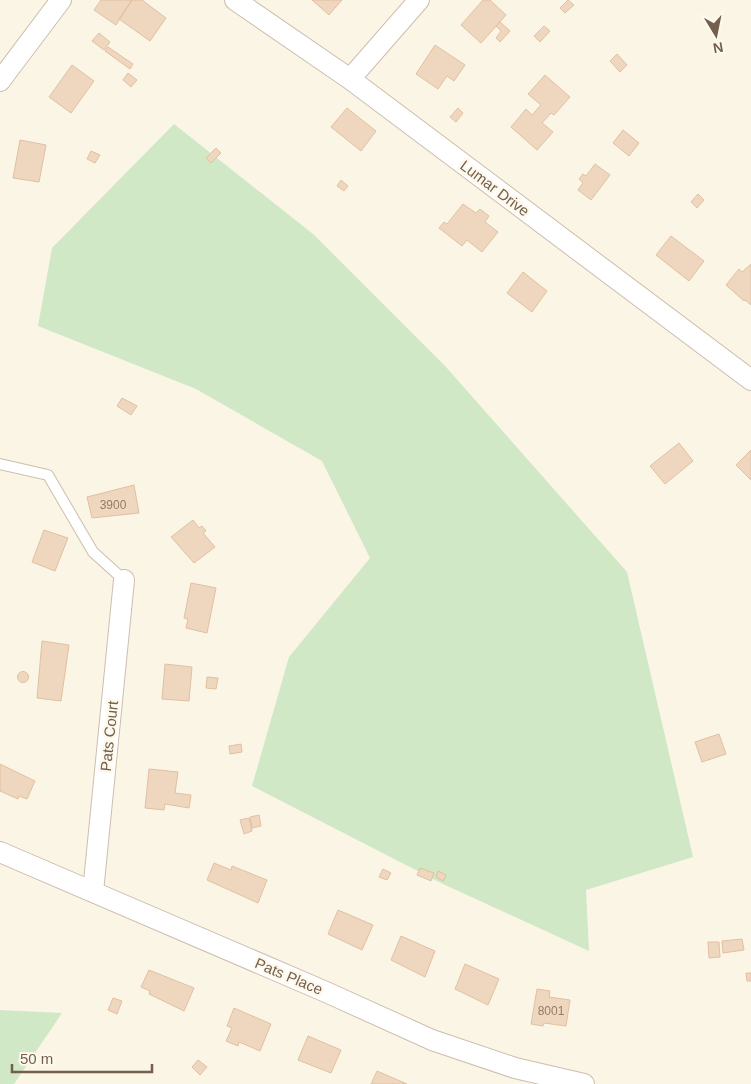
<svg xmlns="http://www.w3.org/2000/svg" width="751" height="1084" font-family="Arial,sans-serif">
	<rect width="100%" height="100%" fill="#fbf5e6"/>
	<path fill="#d0e8c5" d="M174,124L313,234L446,367L627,572L693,857L586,890L589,951L443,884L252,786L289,657L370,558L322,461L196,389L38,326L52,248Z
		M0,1010L62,1013L14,1084H0Z"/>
	<path fill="#efd7bf" stroke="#e1c0a0" d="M101,0H132L116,25L94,10Z
		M132,0H142L166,18L150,41L119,19Z
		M312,0H342L329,15Z
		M483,0H490L506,15L481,43L461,25Z
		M568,0L574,5L565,13L560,8Z
		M500,22L510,31L500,42L496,38L501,31L496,26Z
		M544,26L550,31L540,42L534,36Z
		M99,33L110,42L104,50L92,41Z
		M435,45L465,65L454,81L447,76L438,89L416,74Z
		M108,47L133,64L130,69L105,51Z
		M617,54L627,65L620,72L610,61Z
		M72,65L94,81L71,113L49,97Z
		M128,73L137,80L131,87L123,80Z
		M545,75L570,97L554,115L551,113L542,123L553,132L537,150L511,127L526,109L532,115L541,105L528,94Z
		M347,108L376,131L361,151L331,127Z
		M458,108L463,113L456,122L450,117Z
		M623,130L639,143L629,156L613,143Z
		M20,140L46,145L39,182L13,178Z
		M216,148L221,153L211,163L206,158Z
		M91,151L100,155L95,163L87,159Z
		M595,164L610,175L591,200L578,190L583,183L579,179L583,174L586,176Z
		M341,180L348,186L344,191L337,186Z
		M698,194L704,200L697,208L691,202Z
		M463,204L476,213L480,209L489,216L485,222L498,232L482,252L467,240L462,246L439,228L444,222L447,224Z
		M671,236L704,261L689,281L656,255Z
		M751,264V305L745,300L744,301L726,285L739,269L742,272Z
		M523,272L547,291L532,312L507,293Z
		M122,398L137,406L131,415L117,406Z
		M679,443L693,461L665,484L650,466Z
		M751,450V480L736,465Z
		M134,485L139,513L92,518L87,497Z
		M193,520L199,528L202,526L206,531L203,533L215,547L194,563L171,537Z
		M44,530L68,538L55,571L32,562Z
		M191,583L216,588L207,633L186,628L188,619L184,618Z
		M42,641L69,645L61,701L37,698Z
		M165,664L192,667L189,701L162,699Z
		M17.5 677a5.5 5.5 0 1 1 11 0a5.5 5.5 0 1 1-11 0Z
		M207,677L218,678L216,689L206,688Z
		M719,734L726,754L702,762L695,742Z
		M241,744L242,752L230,754L229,746Z
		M0,764L35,781L27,799L19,796L18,799L0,791Z
		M149,769L178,772L175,793L191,795L189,808L165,804L164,810L145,808Z
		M259,815L261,826L252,828L250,817Z
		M249,818L252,831L244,834L240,820Z
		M214,863L231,870L232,866L267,880L258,903L207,880Z
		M420,868L434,873L431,881L417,875Z
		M383,869L391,873L387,880L379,877Z
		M438,871L446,875L443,881L436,877Z
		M338,910L373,925L362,950L328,934Z
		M401,936L435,951L425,977L391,960Z
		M742,939L744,950L723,953L722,941Z
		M708,942H719L720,957L709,958Z
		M465,964L499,979L488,1005L455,989Z
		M149,970L194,988L184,1011L149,994L150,991L141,987Z
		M746,973H751V981H747Z
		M537,989L550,991L549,997L570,1000L566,1026L544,1023L543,1026L531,1024Z
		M113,998L122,1001L117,1014L108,1010Z
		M234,1008L271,1024L260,1051L239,1042L238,1046L226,1041L232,1028L227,1026Z
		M308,1036L341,1050L331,1073L298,1060Z
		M198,1060L207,1067L200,1075L192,1067Z
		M377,1071L407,1084H371Z"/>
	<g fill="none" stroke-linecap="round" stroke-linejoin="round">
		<g stroke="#cdbead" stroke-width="12">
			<path id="service" d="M0,464L48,475L93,552L124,580"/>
		</g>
		<g stroke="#cdbead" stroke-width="22">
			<path id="minor" d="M235,0L350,79L751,380
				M350,79L419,0
				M0,81L61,0
				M0,852L326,992L432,1040L515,1068L584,1084
				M93,892L124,580"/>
		</g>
		<use href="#service" stroke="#fff" stroke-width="10"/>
		<use href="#minor" stroke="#fff" stroke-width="20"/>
	</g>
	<g text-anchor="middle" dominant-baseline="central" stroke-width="5" stroke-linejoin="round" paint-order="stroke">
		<g font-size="12" fill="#937c69">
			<text x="113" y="505">3900</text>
			<text x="551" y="1011">8001</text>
		</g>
		<g font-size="15" fill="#745e4c" stroke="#fef9ed">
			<text transform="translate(495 188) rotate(37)">Lumar Drive</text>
			<text transform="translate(109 736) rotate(-84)">Pats Court</text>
			<text transform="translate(289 976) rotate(23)">Pats Place</text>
		</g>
	</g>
	<g transform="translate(716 35) rotate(170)" stroke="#fef9ed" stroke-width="4" paint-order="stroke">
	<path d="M0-4L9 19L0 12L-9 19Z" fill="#745e4c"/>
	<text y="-8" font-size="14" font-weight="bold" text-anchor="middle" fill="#745e4c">N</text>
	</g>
	<path d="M12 1064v8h140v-8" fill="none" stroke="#745e4c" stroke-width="2.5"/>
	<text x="20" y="1064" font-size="15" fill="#745e4c" stroke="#fef9ed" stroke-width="4" paint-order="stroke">50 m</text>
</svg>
